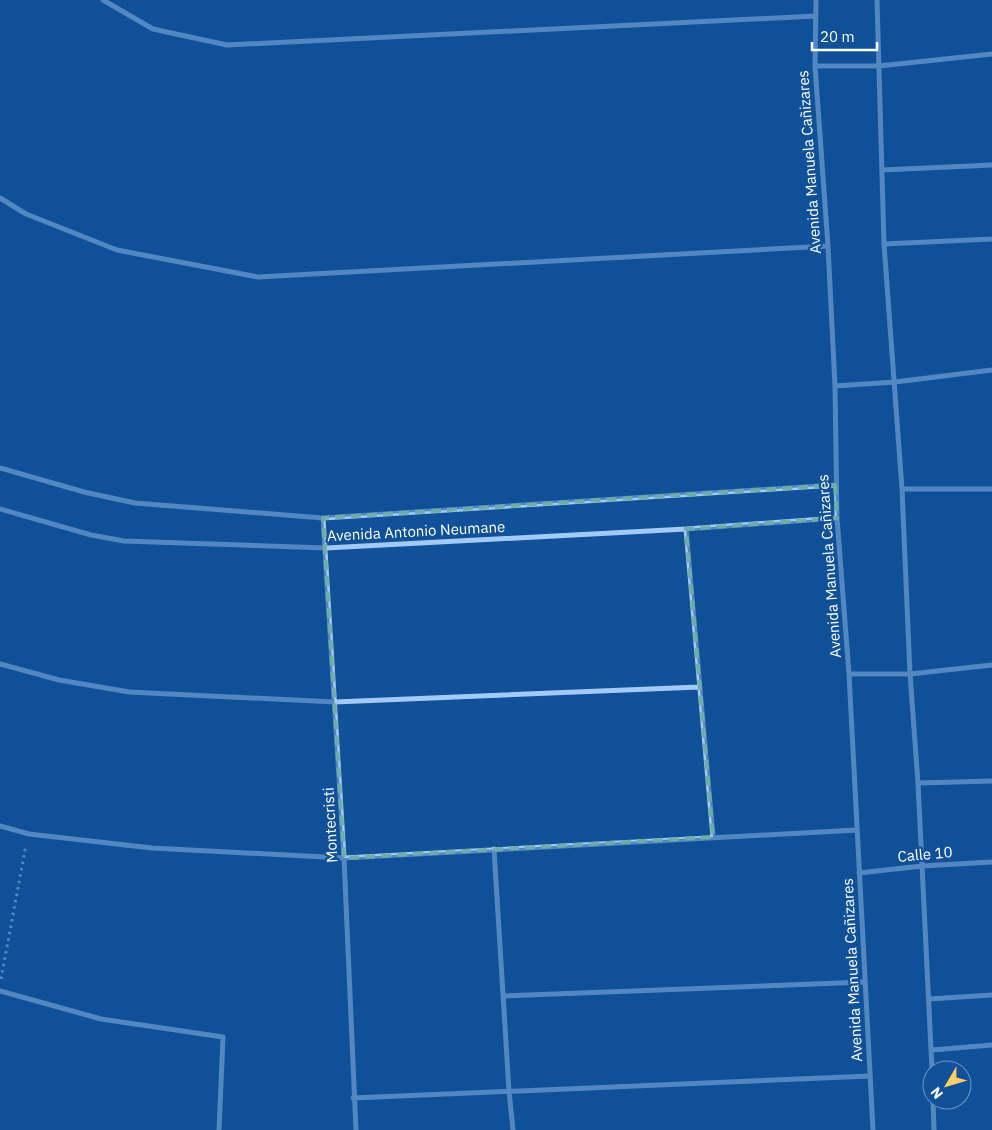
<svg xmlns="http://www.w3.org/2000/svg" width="992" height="1130" font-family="'IBM Plex Sans',sans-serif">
	<rect width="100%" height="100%" fill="#105199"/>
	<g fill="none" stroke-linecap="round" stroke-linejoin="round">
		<path stroke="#a2caf4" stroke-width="3" stroke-dasharray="2.5 4" stroke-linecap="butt" d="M1,979L26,845"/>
		<path stroke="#a2caf4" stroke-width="5" d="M103,0L153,29L227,45L816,16
			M816,0L815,66L828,246L835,386L837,518L849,674L873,1130
			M877,0L884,244L902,489L910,674L918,783L932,1070
			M815,66H879L992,54
			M882,170L992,165
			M0,198L26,214L117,250L258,277L828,246
			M884,244L992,239
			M835,386L895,382L992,370
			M0,468L84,492L135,503L323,518L835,485
			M902,489H992
			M0,509L91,535L124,541L326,548L686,529L837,518
			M323,518L344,858L356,1130
			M686,529L713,837
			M0,664L59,680L129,692L335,702L699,687
			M849,674H910L992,665
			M918,783L992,781
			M0,826L29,834L152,848L344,858L857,830
			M494,849L509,1091L513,1130
			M859,873L922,866L992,862
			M0,991L101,1019L223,1037L219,1130
			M504,996L865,982
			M929,999L992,995
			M932,1050L992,1045
			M353,1098L870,1076
			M933,1100L934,1130"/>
	</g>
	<path d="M0 0H992V1130H0ZM835,485L837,518L686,529L713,837L344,858L323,518Z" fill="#105199" fill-opacity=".55" fill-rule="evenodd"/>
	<path fill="none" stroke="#6fada8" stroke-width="4" stroke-dasharray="10 6" stroke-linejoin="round" d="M835,485L837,518L686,529L713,837L344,858L323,518Z"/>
	<g text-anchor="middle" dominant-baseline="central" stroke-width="4.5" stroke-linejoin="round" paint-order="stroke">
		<g font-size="15" fill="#fff" stroke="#105199">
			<text transform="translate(809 162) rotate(-94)">Avenida Manuela Cañizares</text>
			<text transform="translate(416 531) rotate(-3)">Avenida Antonio Neumane</text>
			<text transform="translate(829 566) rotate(-94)">Avenida Manuela Cañizares</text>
			<text transform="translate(330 825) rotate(-93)">Montecristi</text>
			<text transform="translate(925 854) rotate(-5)">Calle 10</text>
			<text transform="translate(852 970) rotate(-93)">Avenida Manuela Cañizares</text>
		</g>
	</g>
	<g transform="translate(947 1085) rotate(232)"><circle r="24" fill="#105199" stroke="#7097c2"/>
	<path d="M0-4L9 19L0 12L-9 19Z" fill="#ffcd65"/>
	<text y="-8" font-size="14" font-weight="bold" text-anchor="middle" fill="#ffffff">N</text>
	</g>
	<path d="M812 42v8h65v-8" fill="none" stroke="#ffffff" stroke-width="2.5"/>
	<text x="820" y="42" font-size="15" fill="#ffffff" stroke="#105199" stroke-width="4" paint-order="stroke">20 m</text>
</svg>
